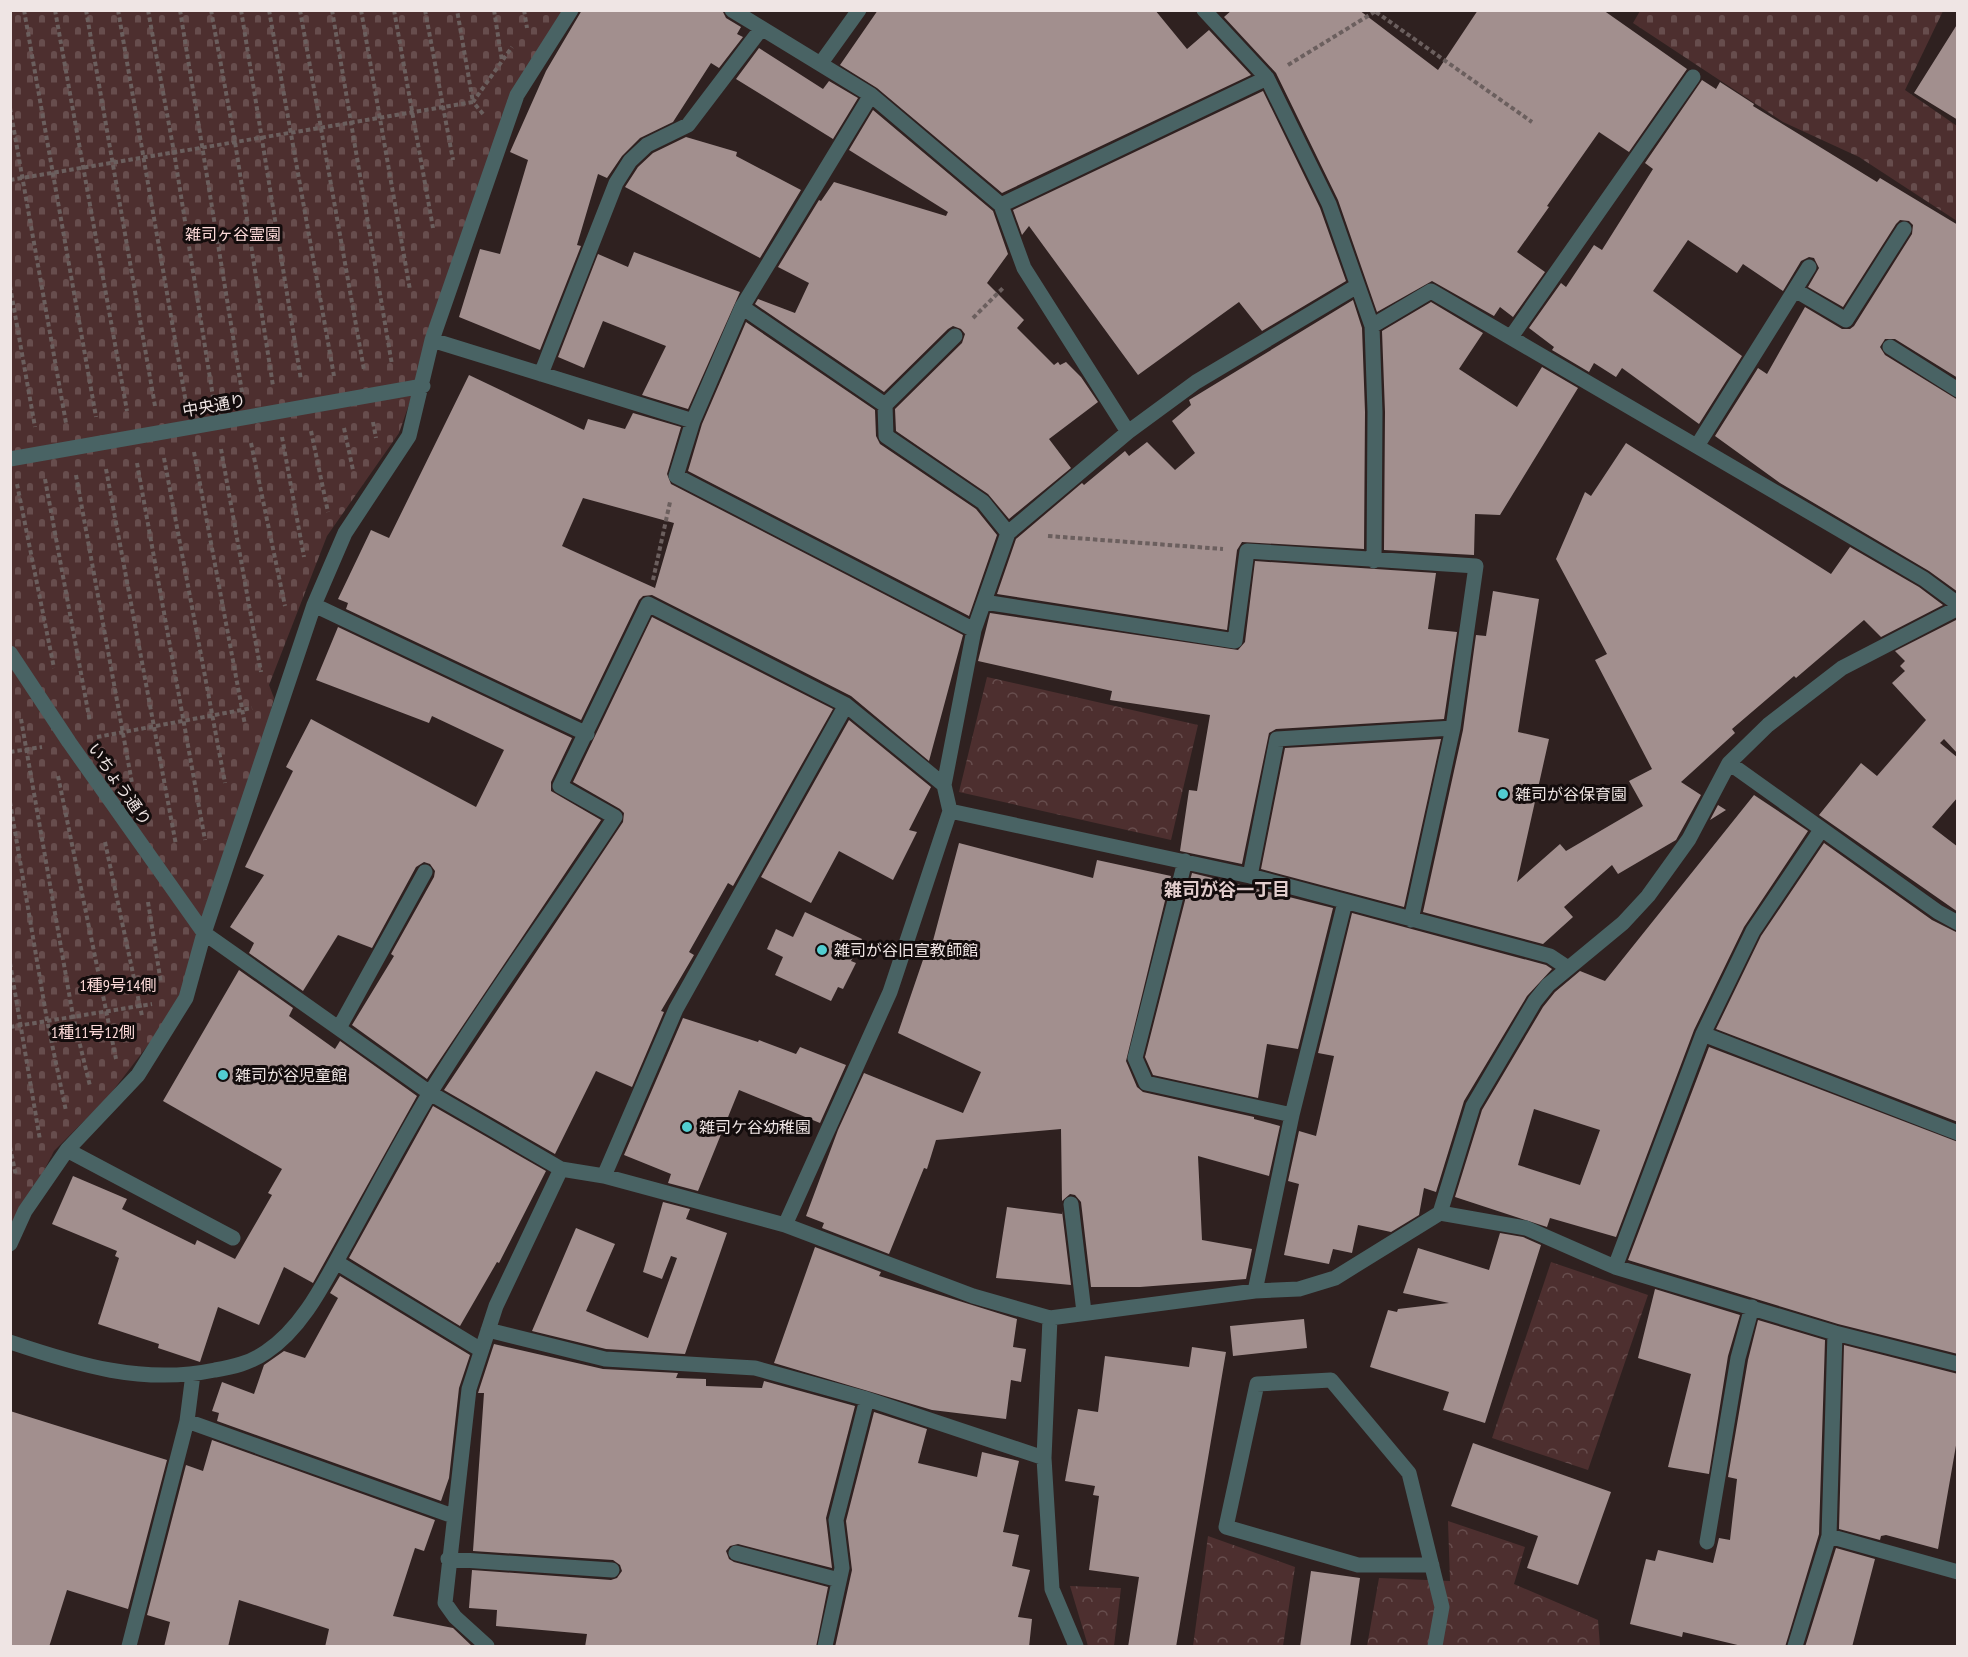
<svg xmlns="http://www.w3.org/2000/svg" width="1968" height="1657" font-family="'PT Sans Narrow','Noto Sans JP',sans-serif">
	<defs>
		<pattern id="forest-crowns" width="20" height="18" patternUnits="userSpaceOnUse" patternTransform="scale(1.5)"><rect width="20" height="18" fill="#4d2f2f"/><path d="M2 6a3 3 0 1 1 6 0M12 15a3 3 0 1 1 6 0" fill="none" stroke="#674d4d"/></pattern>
		<pattern id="cemetery-stones" width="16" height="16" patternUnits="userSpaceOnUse" patternTransform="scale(1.5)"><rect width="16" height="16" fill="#4d2f2f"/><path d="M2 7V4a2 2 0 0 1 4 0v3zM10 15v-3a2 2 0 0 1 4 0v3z" fill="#674d4d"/></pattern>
	</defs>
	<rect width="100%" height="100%" fill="#2f2120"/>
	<path fill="url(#forest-crowns)" d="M987,677L1198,725L1171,840L959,792Z
		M1551,1262L1648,1295L1588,1470L1492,1438Z
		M1448,1521L1525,1547L1514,1584L1598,1620L1600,1646H1367L1379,1578L1450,1581Z
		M1208,1536L1295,1567L1283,1646H1193Z
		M1070,1586L1121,1588L1114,1646H1088Z"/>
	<path fill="url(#cemetery-stones)" d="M11,11H576L517,95L399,433L327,536L269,685L274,698L270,714L185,997L108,1097L54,1151L11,1235Z
		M1640,11H1943L1905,90L1957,126V221L1859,157L1783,122L1633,23Z"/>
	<path fill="#a28f8e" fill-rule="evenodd" d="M582,10H722L726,18L741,27L737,34L743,37L719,68L711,63L673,122L640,138L622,156L607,178L598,174L577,245L581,246L540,350L459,317L480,249L500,254L528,160L510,152L546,71Z
		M878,10H1155L1187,49L1209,30L1251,75L1002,193L877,88L840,65Z
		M1232,10H1359L1438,70L1478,10H1603L1687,69L1629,152L1599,132L1547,206L1549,207L1517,252L1545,272L1513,317L1500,307L1494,316L1432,281L1377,312L1338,200L1276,73L1224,17Z
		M1958,23V120L1914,93Z
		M759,48L823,89L829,81L858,98L833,139L736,79Z
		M1702,80L1716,89L1720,82L1754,104L1753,106L1877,182L1880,178L1958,225V378L1895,339H1885L1880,347L1885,355L1958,400V592L1929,571L1780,483L1715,436L1758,368L1767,374L1805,307L1842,329H1850L1854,326L1912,234L1913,225L1909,221L1900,220L1896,224L1843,307L1808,287L1819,268L1814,258L1809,257L1801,261L1783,291L1743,264L1737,273L1688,240L1653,291L1742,356L1699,424L1622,368L1616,377L1594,363L1589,372L1552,350L1554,347L1529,328L1561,283L1566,287L1594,245L1602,250L1653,169L1645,163Z
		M1263,91L1320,208L1346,281L1262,331L1239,302L1138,375L1029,226L1022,235L1013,210Z
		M873,110L993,211L1008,254L987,283L1024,320L1017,328L1054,365L1058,362L1060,365L1066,362L1081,377L1098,402L1049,439L1071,468L1009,519L988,494L896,431L895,409L962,343L965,334L961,329L953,326L948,329L884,392L755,304L758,299L795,313L809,283L778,267L819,200L821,201L834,182L946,216L948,212L849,150Z
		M686,137L737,152L736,156L801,190L760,258L625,187L638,167L653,153Z
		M634,252L740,292L688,409L642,395L666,346L603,321L584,368L558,357L598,254L628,267Z
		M1353,300L1362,328L1365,412L1364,549L1242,542L1237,550L1227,630L997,594L1016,539L1082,483L1084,485L1125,451L1129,456L1147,442L1175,470L1195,453L1172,421L1191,405L1189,400Z
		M1431,302L1483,333L1459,369L1517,407L1542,367L1578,388L1500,515L1475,514L1474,555L1384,550L1385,412L1382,331Z
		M746,322L875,410L876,436L880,444L976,509L997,535L969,616L688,471L702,424Z
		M469,375L584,430L588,419L625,429L633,413L681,427L667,474L671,484L963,635L929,761L851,696L652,595L643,596L639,600L581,720L346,609L348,603L338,599L371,530L389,538ZM583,498L674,523L655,588L562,546Z
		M1626,443L1831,574L1850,547L1919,587L1943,605L1881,637L1864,620L1796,678L1794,676L1732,729L1735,733L1681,782L1701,795L1676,840L1618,874L1612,865L1564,907L1573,917L1543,944L1423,912L1463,730L1476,635L1486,636L1493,591L1539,599L1518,732L1549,739L1517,882L1560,844L1566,851L1643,806L1629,781L1652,769L1595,660L1607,654L1556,559L1585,492L1591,496Z
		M1255,561L1436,573L1428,629L1457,632L1444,719L1276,729L1269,733L1242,864L1180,851L1189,790L1197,791L1210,715L1110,700L1112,691L978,661L990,613L1238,650L1245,642Z
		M652,617L833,709L733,886L728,883L689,952L694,955L661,1011L664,1012L632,1087L596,1071L555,1154L444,1090L623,822L624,813L620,809L573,782Z
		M1958,619V754L1944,739L1940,743L1958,758V797L1932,827L1958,847V912L1819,815L1861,763L1877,776L1926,720L1892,683L1905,671L1900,666L1905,661L1895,651Z
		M338,627L572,738L551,782V791L601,820L427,1079L352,1025L394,956L391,954L434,877L435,871L430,864L424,862L416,867L372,948L338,935L303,991L249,953L254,943L230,927L264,875L245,867L293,771L286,767L311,719L476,807L504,750L432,716L429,723L316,680Z
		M849,720L931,787L909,830L917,832L893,880L839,851L811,903L761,877Z
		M1441,739L1404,907L1261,869L1285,748Z
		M1754,795L1808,831L1744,927L1694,1030L1616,1237L1550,1218L1547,1227L1455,1197L1482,1110L1543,1007L1555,992L1580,971L1605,981ZM1534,1109L1600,1130L1580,1185L1518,1165Z
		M1718,805L1726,810L1710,820Z
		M959,843L1093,878L1097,860L1171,876L1126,1061L1137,1087L1143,1092L1254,1117V1119L1280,1126L1269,1176L1198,1156L1202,1240L1252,1249L1246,1279L1140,1287H1091L1081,1202L1075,1195L1070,1194L1062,1201L1061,1129L936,1140L927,1169L924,1168L889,1254L822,1228L824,1223L806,1216L838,1130L864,1073L963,1113L981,1072L898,1033L926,951L930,952Z
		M1824,843L1932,920L1958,933V1122L1716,1029L1761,936Z
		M1192,873L1333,908L1298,1049L1267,1044L1258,1098L1153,1075L1145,1057Z
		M805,912L862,939L851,961L856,963L843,989L838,987L831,1001L775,975L783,957L767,949L776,929L793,937Z
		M1352,913L1546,965L1552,969L1527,996L1464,1101L1436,1192L1424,1188L1419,1215L1391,1232L1358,1225L1352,1253L1333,1249L1329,1264L1284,1255L1299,1184L1288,1181L1299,1131L1316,1136L1334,1056L1318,1053Z
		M239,970L293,1008L289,1016L335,1049L340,1041L417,1096L313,1283L284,1267L259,1325L218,1307L200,1362L158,1348L159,1344L98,1324L119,1258L115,1256L117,1251L52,1224L73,1176L127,1199L122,1209L195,1245L197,1240L235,1259L272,1195L268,1193L282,1169L163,1101Z
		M683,1018L758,1042L759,1040L796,1054L800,1047L846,1065L820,1123L739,1090L698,1191L668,1183L671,1174L624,1155Z
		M1709,1047L1958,1142V1354L1838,1324L1628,1260Z
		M433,1106L546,1171L499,1263L497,1262L460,1326L349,1258Z
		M663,1202L690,1209L686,1219L727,1233L685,1354L606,1349L532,1331L576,1228L615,1244L586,1311L648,1338L677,1258L671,1256L662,1279L643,1272Z
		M1007,1207L1062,1214V1211L1071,1285L996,1278Z
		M1500,1233L1523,1237L1541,1245L1485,1423L1443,1410L1449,1392L1370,1367L1388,1310L1397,1312L1398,1309L1449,1303L1403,1293L1418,1248L1489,1270Z
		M815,1247L881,1272L879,1276L1017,1319L1013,1347L1026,1349L1021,1382L1011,1380L1006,1419L932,1410L774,1363Z
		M340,1276L470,1355L459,1388L449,1478L441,1501L217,1421L219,1413L212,1411L222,1382L254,1394L264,1365L284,1351L305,1358L338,1298L330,1293Z
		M1655,1289L1740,1315L1728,1356L1709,1474L1668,1467L1691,1374L1638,1358Z
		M1304,1319L1307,1348L1233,1356L1230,1326Z
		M1758,1320L1825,1340L1819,1534L1785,1647H1746L1683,1632L1682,1637L1630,1624L1646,1559L1655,1561L1658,1550L1713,1563L1719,1538L1730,1540L1737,1479L1728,1477L1748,1360Z
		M494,1344L603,1369L678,1373L676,1378L706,1379V1386L762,1388L764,1381L855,1406L826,1518L832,1568L738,1544L730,1546L726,1551L729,1559L734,1562L828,1587L816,1647H585L587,1634L496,1626L497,1610L469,1608L472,1570L611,1580L617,1578L622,1571L620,1565L613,1560L473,1551L484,1393H478Z
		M1844,1345L1958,1374V1434L1938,1549L1886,1535L1881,1536L1880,1540L1839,1529Z
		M1192,1347L1226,1352L1176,1647H1128L1139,1577L1089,1570L1099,1496L1093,1495L1095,1486L1065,1481L1078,1409L1098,1412L1105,1356L1189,1367Z
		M10,1411L167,1460L128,1609L67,1590L49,1647H10Z
		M874,1412L927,1429L918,1463L977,1477L982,1452L1019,1461L1003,1532L1019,1535L1012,1566L1030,1570L1018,1617L1032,1619L1029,1647H835L852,1570L846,1521Z
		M212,1440L435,1520L424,1551L415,1548L393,1616L453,1628L473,1647H325L329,1629L239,1600L228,1647H164L170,1622L147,1615L186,1465L203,1471Z
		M1473,1443L1611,1492L1578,1585L1527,1568L1538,1536L1451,1506Z
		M1836,1548L1875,1559L1852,1647H1805Z
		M1311,1571L1360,1578L1350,1647H1300Z"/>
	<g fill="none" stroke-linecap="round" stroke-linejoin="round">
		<path stroke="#6b5f5e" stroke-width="4" stroke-dasharray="4.5 3" stroke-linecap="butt" d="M24,10L96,417
			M55,10L127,411
			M86,10L155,406
			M118,10L186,403
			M148,10L174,152L213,397
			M180,10L242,392
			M211,10L235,142L273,386
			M241,10L301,380
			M269,10L334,376
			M300,10L364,370
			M332,10L392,365
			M361,10L410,290
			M394,10L433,228
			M425,10L453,160
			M494,10L502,61
			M524,10L527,28
			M1376,12L1532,122
			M1288,65L1376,11
			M10,108L66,423
			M483,114L473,102L512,47
			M10,180L473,102L457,10
			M10,286L35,427
			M973,318L1004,287
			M373,422L376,438
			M344,428L353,470
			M311,431L328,512
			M282,437L304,557
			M251,443L285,606
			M221,449L261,672
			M194,452L245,725
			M164,458L225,783
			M137,463L205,840
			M106,469L176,845
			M76,475L132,783
			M45,479L90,722
			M17,484L54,668
			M1048,536L1223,549
			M653,580L670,502
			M21,719L73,1016L90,1086
			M97,737L252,708
			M10,752L42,747
			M58,776L116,1059
			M10,802L47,1020L66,1111
			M105,842L142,1016
			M148,902L161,983
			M10,963L40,1140
			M10,1027L152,1004
			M10,1147L16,1176"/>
		<path stroke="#496364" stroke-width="15" d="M732,10L871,95L1001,205L1024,268L1128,432
			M1204,10L1267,78L1329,204L1372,326L1375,412L1374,561
			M821,63L859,10
			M871,95L742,307L693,421L676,476L974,630
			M1001,205L1267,78
			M1795,290L1846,320L1904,229
			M742,307L885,405L886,436L983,502L1008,533
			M1372,326L1431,291L1924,579L1958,604
			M1511,337L1693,77
			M432,340L693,421
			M1890,347L1958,390
			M541,374L616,183L630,161L647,145L688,125L761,29
			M885,405L955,336
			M1697,446L1809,267
			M10,459L423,386
			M984,602L1235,641L1247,551L1476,566L1453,728L1411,920
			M314,605L587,734
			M10,653L69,742L204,933L430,1093L561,1169L604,1176L785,1225L973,1296L1050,1318L1255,1291L1299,1289L1335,1278L1440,1213L1473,1106L1535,1001L1548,985L1623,923L1648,896L1689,839L1729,763L1768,725L1842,668L1958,608
			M1729,763L1938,912L1958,923
			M950,811L1250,876L1550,956L1568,968
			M1185,861L1135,1058L1146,1083L1292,1115
			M1250,876L1277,739L1453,728
			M339,1028L425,872
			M1703,1034L1958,1133
			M67,1150L233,1238
			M604,1176L676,1009L846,705
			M1071,1204L1084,1312
			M1440,1213L1526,1228L1615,1267L1835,1333L1958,1364
			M785,1225L890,992L950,811L944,785L974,630L1008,533L1128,432L1196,382L1357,286
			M10,1244L25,1211L67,1150L138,1075L186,998L204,933L314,605L345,533L409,436L432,340L517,95L571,10
			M336,1262L481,1350
			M1615,1267L1703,1034L1753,931L1821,830
			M1255,1291L1292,1115L1345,902
			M1050,1318L1044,1458L1052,1589L1076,1646
			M488,1330L605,1359L755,1368L867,1399L1044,1458
			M10,1342C78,1365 143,1385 215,1370C233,1367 250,1363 266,1352C304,1327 326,1279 348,1240C375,1191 401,1141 430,1093C488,999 555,909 615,817L560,786L648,604L846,705L944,785
			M187,1421L453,1516
			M1829,1536L1958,1572
			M1707,1542L1738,1358L1752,1307
			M736,1553L839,1580
			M448,1559L612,1570
			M1432,1565H1358L1226,1527L1257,1384L1331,1380L1409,1473L1442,1607L1435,1646
			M129,1646L187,1421L193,1374
			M487,1646L455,1617L445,1603L469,1389L496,1306L561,1169
			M825,1646L842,1568L836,1520L867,1399
			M1795,1646L1829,1536L1835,1333"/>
	</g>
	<g fill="#52cdd0" stroke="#130c0c" stroke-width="2">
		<circle cx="1503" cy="794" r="6"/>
		<circle cx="822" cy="950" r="6"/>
		<circle cx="223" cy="1075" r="6"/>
		<circle cx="687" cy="1127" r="6"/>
	</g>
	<g text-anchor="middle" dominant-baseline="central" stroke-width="6" stroke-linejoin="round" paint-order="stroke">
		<g font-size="16" fill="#fcd9d8" stroke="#130c0c">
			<text x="233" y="234">雑司ヶ谷霊園</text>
			<text x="118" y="985">1種9号14側</text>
			<text x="93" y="1032">1種11号12側</text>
		</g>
		<g font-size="16" fill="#efe5e4" stroke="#130c0c">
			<text transform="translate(214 405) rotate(-10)">中央通り</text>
			<text transform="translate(120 784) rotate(55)">いちょう通り</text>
		</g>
		<g font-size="16" fill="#efe5e4" stroke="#130c0c" text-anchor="start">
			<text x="1515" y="794">雑司が谷保育園</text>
			<text x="834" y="950">雑司が谷旧宣教師館</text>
			<text x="235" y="1075">雑司が谷児童館</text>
			<text x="699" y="1127">雑司ケ谷幼稚園</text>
		</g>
		<g font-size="18" font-weight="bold" fill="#e2cecd" stroke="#130c0c">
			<text x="1227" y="889">雑司が谷一丁目</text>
		</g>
	</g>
	<rect width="1968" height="1657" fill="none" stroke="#efe5e4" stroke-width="24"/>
</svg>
